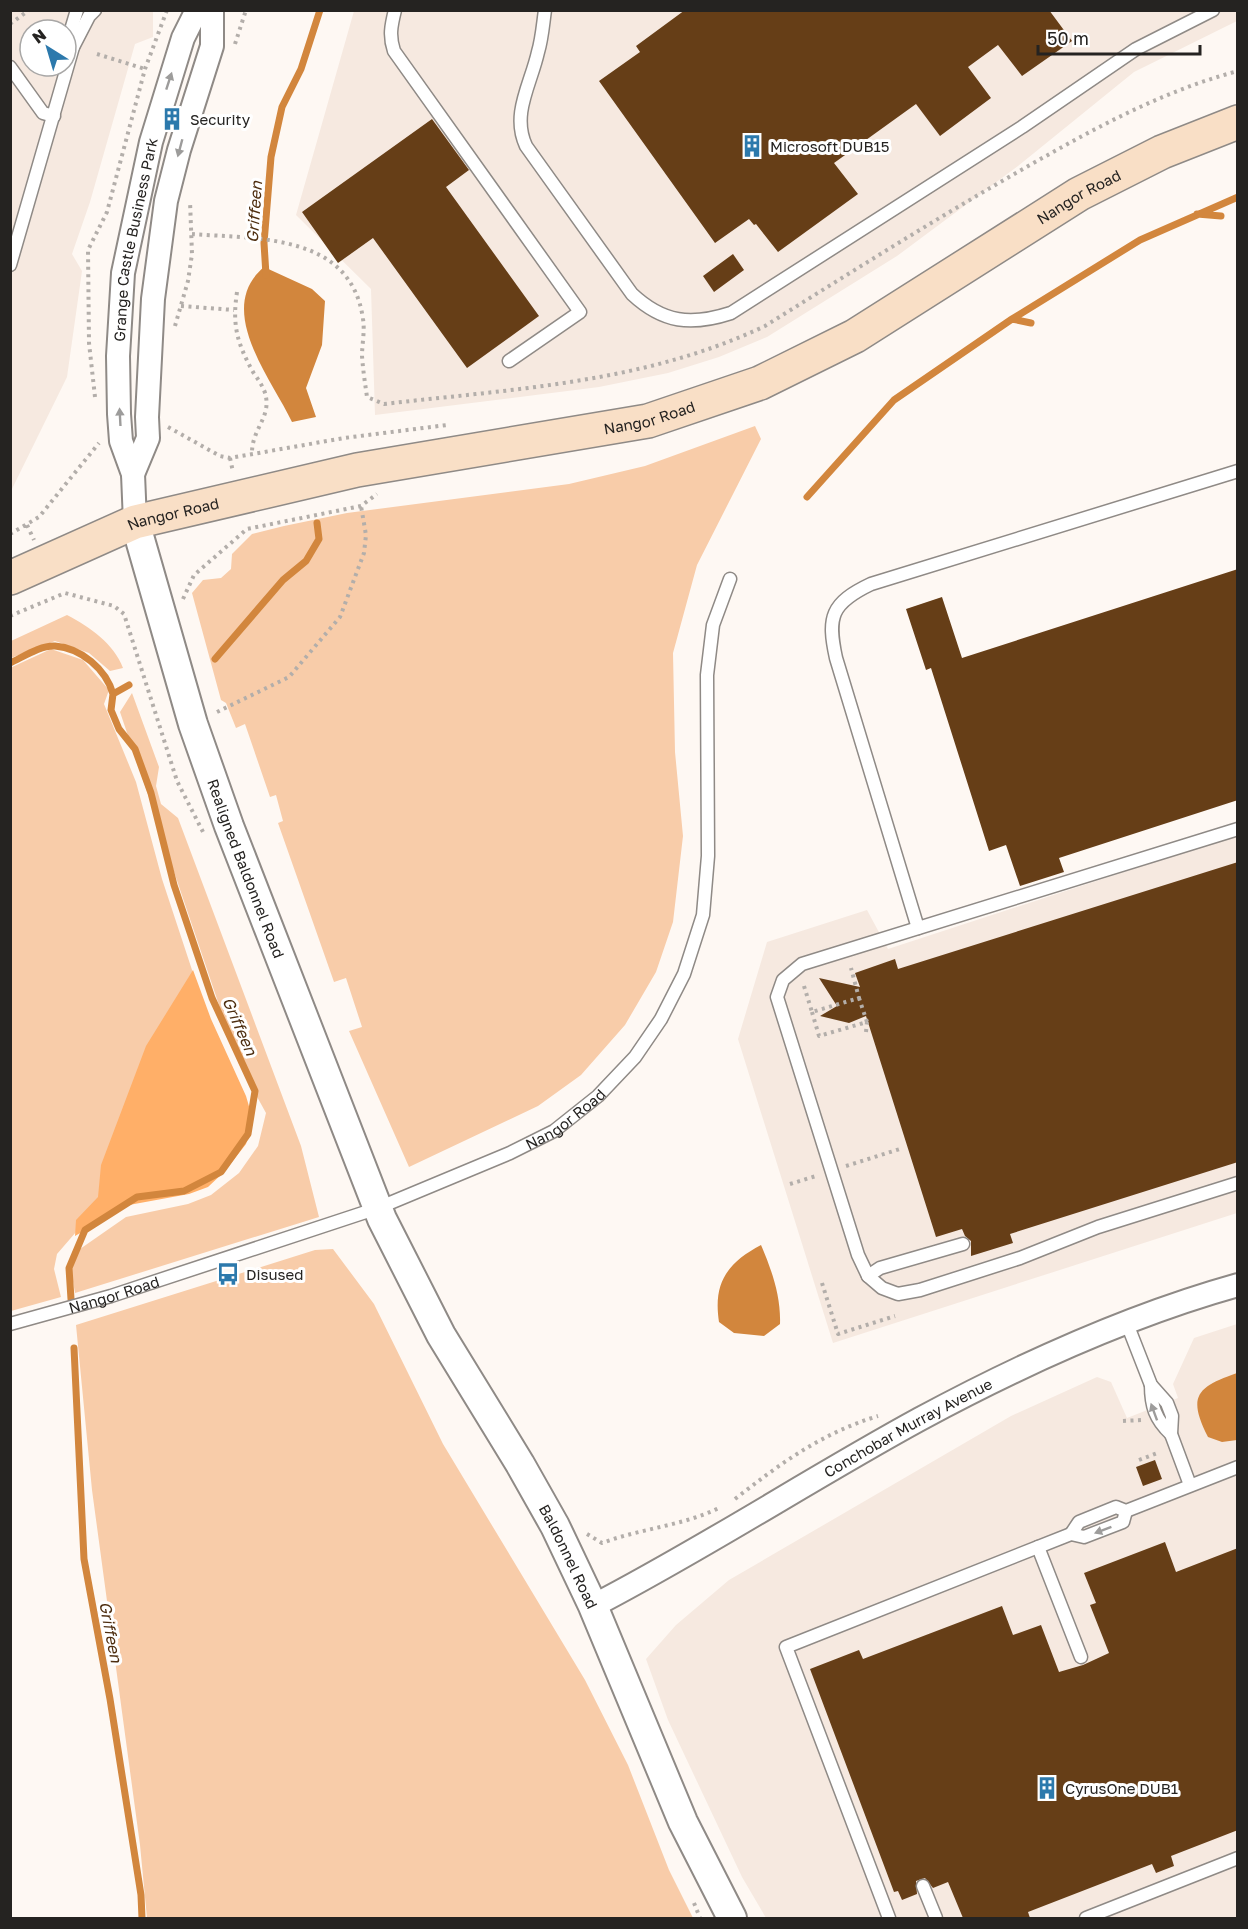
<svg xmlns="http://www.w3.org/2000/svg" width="1248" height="1929" font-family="'Golos Text',sans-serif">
	<rect width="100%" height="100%" fill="#fef8f3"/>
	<path fill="#f6e9e0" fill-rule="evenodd" d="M11,11H153V37L135,44L90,202L72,254L82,271L67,377L11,491ZM30,30H66V66H30Z
		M354,11H1237V21L1134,72L1018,166L897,256L767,337L719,357L668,373L599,387L375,415L371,289L296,215Z
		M1237,835V1213L833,1343L738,1039L767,942L867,910L888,949Z
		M1237,1324V1918H766L742,1877L668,1720L646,1659L676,1625L729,1580L1011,1416L1097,1377L1111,1382L1127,1418L1178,1398L1173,1384L1194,1338Z"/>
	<path fill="#f8cca9" d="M755,426L761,439L697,565L673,653L675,752L683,836L673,922L656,972L625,1025L581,1075L538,1106L409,1167L349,1031L362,1027L346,978L334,982L278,823L283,821L276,795L270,797L245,724L236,728L226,703L221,700L192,593L203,580L221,578L231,569L232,554L252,534L284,526L347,513L569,484L645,466Z
		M67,615C90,627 114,644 123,668L110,671L89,653L55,641L11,658V641Z
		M51,649L83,660L109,690L104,704L136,782L162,879L195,979L102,1202L57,1254L54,1269L61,1297L11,1311L10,668Z
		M132,693L159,767L156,786L161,804L178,818L301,1146L319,1217L75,1293L71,1270L80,1249L126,1217L188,1204L211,1195L239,1173L258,1146L266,1113L239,1064L120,712Z
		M333,1249L374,1304L443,1444L585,1680L628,1765L669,1870L693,1918H147L140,1845L92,1490L76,1325L315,1250Z"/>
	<path fill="#ffaf68" d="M193,970L211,1019L246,1096L253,1120L246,1144L225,1171L208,1187L189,1194L129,1205L75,1236L76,1220L98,1197L101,1165L146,1046Z"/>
	<path fill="#d2863d" d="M264,267L312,289L325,301L322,345L306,388L316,417L292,422C271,378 214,309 264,267Z
		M761,1245C772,1271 781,1296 780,1324L764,1336L734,1333L719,1322C713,1283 727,1263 761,1245Z
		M1237,1373V1440L1222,1442L1208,1437C1187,1396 1197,1387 1237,1373Z"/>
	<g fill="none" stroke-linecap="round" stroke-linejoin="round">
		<path stroke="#d2863d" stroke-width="7" d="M1197,214L1221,216
			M266,275L264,243L271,157L282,107L301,69L320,10
			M1012,319L1031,323
			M807,497L894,400L1012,319L1140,240L1238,197
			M215,659L283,580L306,561L319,539L317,523
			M10,663C23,657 41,645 55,646C81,648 106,669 113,694
			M71,1299L69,1268L85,1230L137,1197L184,1191L221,1172L248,1134L255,1091L212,998L174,885L151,793L135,749L119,729L111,710L113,694L129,685
			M74,1348L84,1559L110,1699L141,1895L142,1918"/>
	</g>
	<path fill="#663e17" d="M685,10H1049L1072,41L1022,76L998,45L968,67L991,98L940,136L916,104L834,163L858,194L778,252L756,224L754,225L749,219L715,243L599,81L640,52L636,46Z
		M432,119L469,170L446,187L539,316L467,368L373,238L338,263L302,212Z
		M733,254L744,270L714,292L703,276Z
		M1238,569V800L1059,858L1064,872L1020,886L1006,845L989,851L931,668L926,670L906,609L942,597L962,658Z
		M1238,862V1162L1010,1234L1013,1243L971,1256V1241L965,1236L962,1229L936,1237L866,1016L849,1023L820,1016L837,1006L819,978L860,987L855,973L895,959L898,969Z
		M1155,1460L1162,1479L1143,1486L1136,1467Z
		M1165,1542L1176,1572L1238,1548V1830L1171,1856L1174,1866L1156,1873L1152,1864L1028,1912L1030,1918H963L948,1882L933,1888L925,1878L916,1881L917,1894L902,1900L898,1891L894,1892L810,1669L859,1650L863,1659L1002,1606L1013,1635L1041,1625L1059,1672L1083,1665L1109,1653L1090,1605L1096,1603L1084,1573Z"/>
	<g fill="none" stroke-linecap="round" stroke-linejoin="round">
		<g stroke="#8f8a86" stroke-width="15">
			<g id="service">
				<path d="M395,10C391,26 389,36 394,51L580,312L509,361"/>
				<path d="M545,10C543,24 542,39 538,52C531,84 511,114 526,146L632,294C663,323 691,326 731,313L1022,127L1136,49L1213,10"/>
				<path d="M73,47L71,30L77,10"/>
				<path d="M10,67L43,113L54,116"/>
				<path d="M10,265L73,47L89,16L95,10"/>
				<path d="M1238,829L802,964L783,980L777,997L858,1255L868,1276L882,1288L898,1294L920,1290L1020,1258L1098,1227L1238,1183"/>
				<path d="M918,928L836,658C827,617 831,603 871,584L1238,471"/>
				<path d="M868,1276L880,1268L963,1244"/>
				<path d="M1126,1321L1151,1385L1167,1403L1172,1416L1171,1434L1190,1485"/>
				<path id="s1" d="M10,1324L111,1296L378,1208L510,1153L554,1131L598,1096L635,1057L661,1019L684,974L703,915L708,856L707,675L713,625L730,579"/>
				<path d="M1151,1385C1151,1406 1155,1419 1171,1434"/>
				<path d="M1071,1534L1079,1522L1116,1507L1126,1511L1238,1467"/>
				<path d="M1038,1547L1081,1657"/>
				<path d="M923,1886L936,1918"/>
				<path d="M889,1918L786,1647L1071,1534L1084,1537L1123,1522L1126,1511"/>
				<path d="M1086,1918L1238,1858"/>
			</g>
		</g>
		<g stroke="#8f8a86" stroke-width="26">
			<g id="minor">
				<path d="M133,474L148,438L147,417L153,299L166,201L179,150L212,46V10"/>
				<path id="s2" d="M135,522L133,474L121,441L119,414L118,356L123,273L151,142L183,38L197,10"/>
				<path id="s3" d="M593,1606C705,1548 810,1479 920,1419C1022,1364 1127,1316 1238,1285"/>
			</g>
		</g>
		<g stroke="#8f8a86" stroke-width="32">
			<g id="tertiary">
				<path id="s4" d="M135,522L193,724L229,826L382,1219L441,1335L520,1464L555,1526L593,1606L683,1822L732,1918"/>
			</g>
		</g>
		<g stroke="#8f8a86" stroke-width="36">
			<g id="secondary">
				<path id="s5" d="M10,578L135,522L357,470L648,421L760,383L855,336L1079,194L1162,152L1238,122"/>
			</g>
		</g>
		<path stroke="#b3aeaa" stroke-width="4" stroke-dasharray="3 4.5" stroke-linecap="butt" d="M10,24L29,10
			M235,44L246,10
			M97,54L145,69
			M192,234C257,239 351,233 363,319C365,331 362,344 362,356C363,370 365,383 367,397L384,404C513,389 645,383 765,326C853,271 940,216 1030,165C1097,127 1163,91 1238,71
			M237,292C232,325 237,343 253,372C258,379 265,389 266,397C270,419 251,430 252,455
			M181,306L234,310
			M175,326L188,281L192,254L190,201
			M95,397L89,343L88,250L107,212L145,69L167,10
			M168,427L220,456L230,458L344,438L447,425
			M230,458L233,472
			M27,525L34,540
			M10,534L39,517L99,443
			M183,599L194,575L247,529L361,506L377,494
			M10,616L65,593L114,606L124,614L177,781L203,832
			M217,712L289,677L340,617L364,553L366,535L361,506
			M804,986L812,1012L859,998L851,968
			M812,1012L819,1036L867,1022L859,998
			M866,1032L867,1022
			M846,1166L903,1148
			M790,1184L816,1176
			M822,1283L838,1334L895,1316
			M1123,1421L1142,1420
			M1139,1460L1160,1452
			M735,1499C781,1463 822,1433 878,1416
			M587,1534L602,1543C642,1528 683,1526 721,1507
			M694,1903L700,1918"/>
		<use href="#service" stroke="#fff" stroke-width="12"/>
		<use href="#minor" stroke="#fff" stroke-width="22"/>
		<use href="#tertiary" stroke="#fff" stroke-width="28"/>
		<use href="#secondary" stroke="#f9dfc6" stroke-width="33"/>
	</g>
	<defs><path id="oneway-solid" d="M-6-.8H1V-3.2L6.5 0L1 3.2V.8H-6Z" transform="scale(1.5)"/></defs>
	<g fill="#9d9c9b">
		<use href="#oneway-solid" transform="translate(169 81) rotate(-72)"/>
		<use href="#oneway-solid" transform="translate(180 148) rotate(105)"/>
		<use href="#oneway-solid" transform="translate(120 417) rotate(-93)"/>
		<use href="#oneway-solid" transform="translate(1154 1412) rotate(-110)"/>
		<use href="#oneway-solid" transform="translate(1103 1530) rotate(159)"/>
	</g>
	<defs>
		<g id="building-bare" transform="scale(1.8)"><path d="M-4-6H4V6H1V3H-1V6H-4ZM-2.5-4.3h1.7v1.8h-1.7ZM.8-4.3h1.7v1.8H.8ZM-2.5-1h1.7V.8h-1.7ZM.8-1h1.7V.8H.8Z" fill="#2c79ac" stroke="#fff" stroke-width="2.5" paint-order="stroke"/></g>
		<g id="bus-bare" transform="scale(1.8)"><path d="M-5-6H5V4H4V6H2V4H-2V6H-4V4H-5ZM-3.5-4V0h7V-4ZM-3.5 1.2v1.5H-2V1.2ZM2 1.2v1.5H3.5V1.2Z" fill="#2c79ac" stroke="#fff" stroke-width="2.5" paint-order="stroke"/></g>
	</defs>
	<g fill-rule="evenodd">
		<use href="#building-bare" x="172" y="119"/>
		<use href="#building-bare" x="752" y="146"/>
		<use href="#bus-bare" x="228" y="1274"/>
		<use href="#building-bare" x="1047" y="1788"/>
	</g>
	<g text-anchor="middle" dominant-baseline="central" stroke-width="6" stroke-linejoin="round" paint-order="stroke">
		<g font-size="15" fill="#252321" stroke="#fff" text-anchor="start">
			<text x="190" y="119">Security</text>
			<text x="770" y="146">Microsoft DUB15</text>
			<text x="246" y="1274">Disused</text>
			<text x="1065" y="1788">CyrusOne DUB1</text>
		</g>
		<g font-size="15" fill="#252321" stroke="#fff">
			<text stroke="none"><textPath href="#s5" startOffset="1148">Nangor Road</textPath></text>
			<text stroke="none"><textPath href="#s2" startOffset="286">Grange Castle Business Park</textPath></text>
			<text stroke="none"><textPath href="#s5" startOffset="662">Nangor Road</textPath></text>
			<text stroke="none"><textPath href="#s5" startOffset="176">Nangor Road</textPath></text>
			<text stroke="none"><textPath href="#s4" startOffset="364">Realigned Baldonnel Road</textPath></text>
			<text stroke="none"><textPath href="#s1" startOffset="594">Nangor Road</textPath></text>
			<text stroke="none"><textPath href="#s1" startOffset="108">Nangor Road</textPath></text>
			<text stroke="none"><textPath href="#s3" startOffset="362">Conchobar Murray Avenue</textPath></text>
			<text stroke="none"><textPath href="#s4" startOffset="1126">Baldonnel Road</textPath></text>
		</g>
		<g font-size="16" font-style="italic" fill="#4e2e10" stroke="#fff">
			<text transform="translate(254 212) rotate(-86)">Griffeen</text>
			<text transform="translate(240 1026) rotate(66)">Griffeen</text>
			<text transform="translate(111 1632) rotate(79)">Griffeen</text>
		</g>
	</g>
	<rect width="1248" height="1929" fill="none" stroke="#252321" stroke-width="24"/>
	<g transform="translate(48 48) rotate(323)"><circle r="28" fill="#ffffff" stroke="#a8a7a6" stroke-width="1.5"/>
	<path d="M0-4.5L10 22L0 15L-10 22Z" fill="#2c79ac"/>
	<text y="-9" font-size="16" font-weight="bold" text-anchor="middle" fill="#252321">N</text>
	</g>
	<path d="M1038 45v9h162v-9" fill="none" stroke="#252321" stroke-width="3"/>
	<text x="1047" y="45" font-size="18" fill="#252321" stroke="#ffffff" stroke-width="4.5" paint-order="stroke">50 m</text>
</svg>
